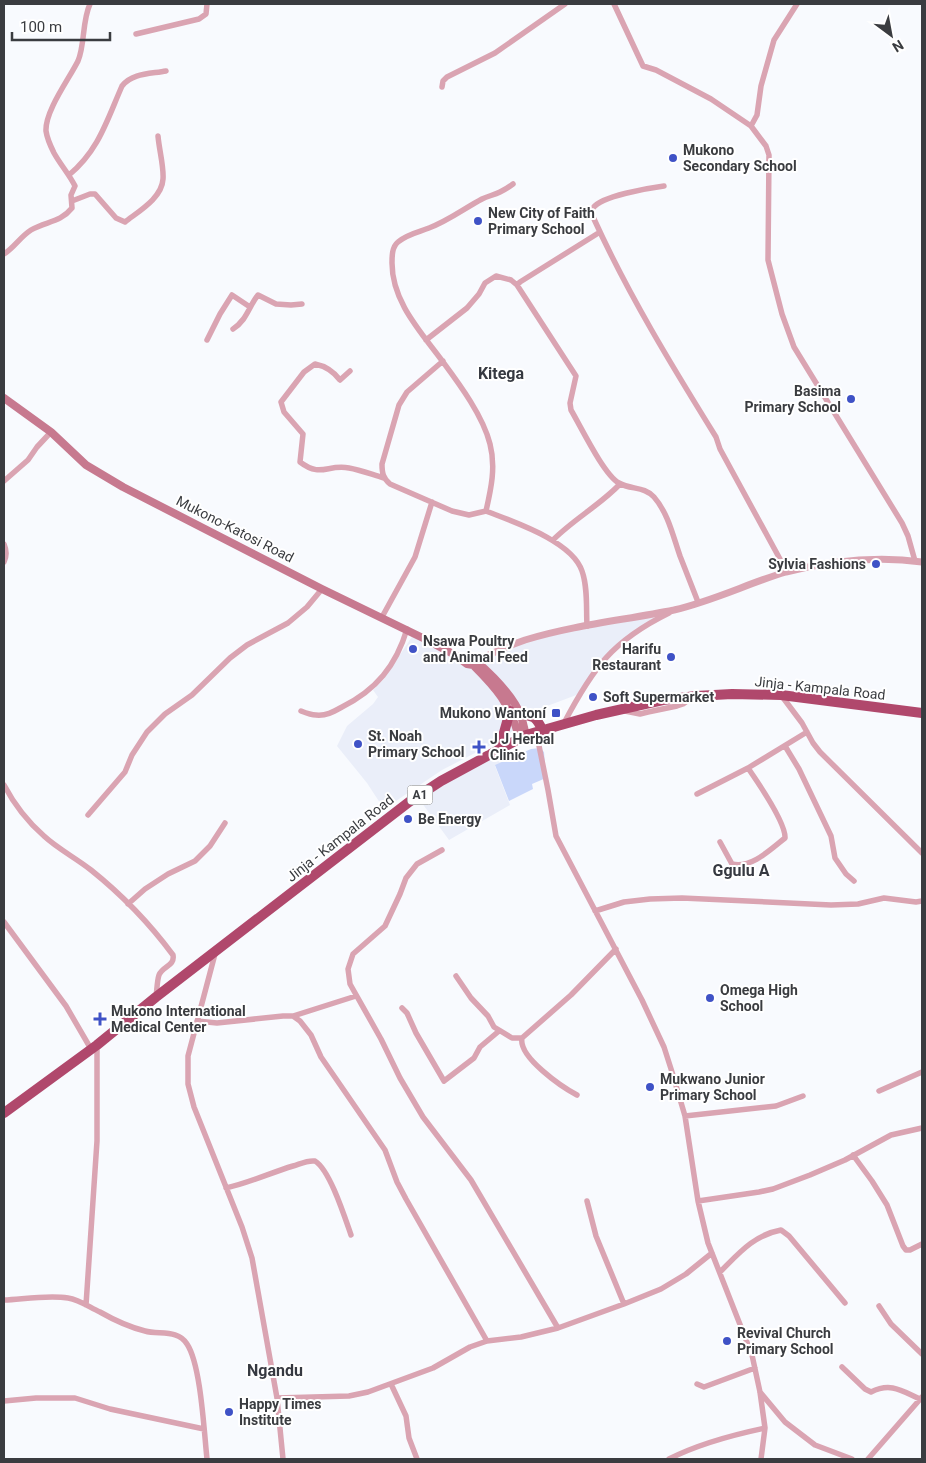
<svg xmlns="http://www.w3.org/2000/svg" width="926" height="1463" font-family="Roboto,sans-serif">
	<rect width="100%" height="100%" fill="#f8fafe"/>
	<path fill="#eaeef9" d="M665,613L623,640L579,694L526,714L516,699L477,661L530,639Z
		M415,632L469,665L494,688L517,719L515,729L504,738L442,770L384,809L367,783L337,746L347,726L373,704L378,697L373,690L384,679Z
		M494,755L498,757L502,762L495,766L510,805L449,840L419,799Z"/>
	<path fill="#c9d7fa" d="M540,748L544,752L546,778L532,784L533,789L509,801L495,765L531,749Z"/>
	<g fill="none" stroke-linecap="round" stroke-linejoin="round">
		<path stroke="#daa4b2" stroke-width="5.5" d="M614,4L643,66L656,70L711,99L751,126L766,146L769,155L768,260L782,314L794,347L902,523L908,536L915,561
			M136,34L199,19L206,14L207,4
			M442,87L443,81L447,77L495,53L565,4
			M751,126L757,115L761,86L774,40L797,4
			M69,175C99,150 107,120 122,86C132,73 150,74 166,71
			M513,184C509,187 504,190 500,192C494,195 488,196 482,199C465,208 448,221 429,228C419,232 407,234 398,242C392,247 392,256 392,263C392,302 421,332 443,362C460,385 483,416 490,444C496,467 491,489 486,511C514,522 572,541 582,571C588,588 586,608 587,626
			M664,186C649,188 601,196 593,208C590,211 592,215 594,219C628,294 672,366 716,437L720,449L787,572
			M72,201L90,194H95L116,218L125,222C139,211 162,198 163,179C164,167 159,149 158,136
			M4,254C14,248 20,237 31,230C46,221 60,223 72,208L71,195L75,186C69,174 60,164 54,153C51,147 47,138 46,131C45,111 69,79 78,61C85,45 82,21 90,4
			M517,285L520,282L600,232
			M233,329C247,320 249,306 258,295L276,304L291,305L302,304
			M207,340L220,314L232,295L250,307
			M426,340L467,308L479,294L485,283L496,276L511,280L517,285L576,376L570,403L571,410C581,427 604,475 619,483C631,490 644,486 654,497C668,513 673,536 680,556C686,571 692,587 698,602
			M443,361L407,392L399,405L382,464C382,473 383,478 390,484L452,511L469,515L486,511
			M350,371L340,380C334,372 325,366 315,364L304,372L281,402L284,412L303,434L300,462C321,478 327,464 349,468C361,470 373,475 384,478
			M4,481L28,460L37,447L51,432
			M553,540C574,519 600,505 620,484
			M4,544C7,551 7,556 4,562
			M382,617L415,557L432,502
			M781,695L802,723L813,743L820,752L922,853
			M301,711C306,713 311,715 316,715C326,716 333,712 342,707C376,690 396,666 407,629
			M625,711L640,714L648,712L677,706L683,704L690,699
			M564,723C593,668 612,641 669,613
			M536,731L548,790L556,836L642,1000L664,1047L672,1072L685,1116L698,1201L708,1243L752,1355L760,1392L765,1428L761,1459
			M785,746L799,769L831,836L835,858L846,874L854,881
			M4,785C14,804 28,822 44,836C58,849 76,858 91,870C121,894 150,924 173,955C175,966 163,966 159,975C157,981 157,990 156,997
			M697,794L748,768
			M88,815L125,772L132,755L147,732L165,714L192,695L230,658L247,645L288,623L307,607L322,589
			M720,842L732,864C751,869 771,849 785,838C786,823 757,781 748,768L807,732
			M442,850L417,864L406,878L400,894L385,926L353,954L348,969L350,984L381,1039L400,1078L423,1117L471,1180L558,1328
			M128,904L145,889L168,874L195,861L210,846L225,823
			M595,911L624,902L650,899L682,898L831,905L858,904L884,898L916,902L922,901
			M4,922L66,1006L91,1049
			M215,954L188,1056V1084L194,1107L242,1227L252,1258L277,1398L283,1459
			M456,976L471,998L488,1016L494,1027L512,1038H522
			M402,1008L407,1013L416,1033L444,1081L474,1058L480,1047L499,1031
			M293,1016L356,996
			M197,1021L217,1023L283,1016H293L300,1021L311,1035L321,1057L385,1150L397,1182L406,1199L487,1341
			M879,1091L922,1072
			M577,1095C562,1087 518,1057 522,1038L571,995L616,949
			M685,1116L776,1106L803,1096
			M853,1155L872,1181L887,1205L903,1246L906,1250H910L922,1244
			M226,1188C249,1183 270,1173 293,1166C300,1164 307,1160 315,1161C330,1170 345,1218 351,1235
			M587,1201L596,1236L624,1304
			M698,1201L759,1192L773,1189L810,1175L845,1160L891,1135L922,1128
			M720,1272C739,1253 754,1235 781,1230L789,1236L845,1303
			M4,1300C24,1299 48,1295 68,1298C80,1300 89,1307 100,1312C114,1320 129,1327 145,1331C159,1335 178,1329 187,1344C201,1365 204,1432 207,1459
			M86,1305L97,1141V1045
			M879,1306L891,1324L922,1354
			M842,1367L865,1389L871,1392C891,1382 902,1391 920,1399
			M391,1384L406,1416L409,1438L417,1459
			M697,1384L704,1387L755,1368
			M760,1392L785,1422L815,1445L852,1459
			M277,1398L349,1396L368,1392L433,1368L470,1347L487,1341L521,1337L558,1328L624,1304L661,1289L686,1274L712,1253
			M4,1401L36,1398H75L110,1409L204,1429
			M669,1459C698,1444 732,1435 765,1428
			M868,1459L922,1397"/>
		<path stroke="#daa4b2" stroke-width="7" d="M474,664L476,661C492,653 508,646 525,640C574,625 625,620 674,610C713,601 749,583 786,572C830,561 878,556 922,562"/>
		<path stroke="#c7798f" stroke-width="8" d="M4,398L51,432L86,465L123,487L322,589L427,640L455,655L467,664L473,665C497,689 510,704 519,737
			M471,663L476,661C492,675 513,695 521,716C523,722 524,728 526,735"/>
		<path stroke="#b0486c" stroke-width="10" d="M521,714C534,716 536,717 542,729
			M500,747L510,711
			M4,1113L97,1045L156,997L409,802L441,781L526,735L596,715L663,700L696,696L732,694L781,695L922,713"/>
	</g>
	<g fill="#3f52c6" stroke="#fff" stroke-width="2">
		<circle cx="673" cy="158" r="5"/>
		<circle cx="478" cy="221" r="5"/>
		<circle cx="851" cy="399" r="5"/>
		<circle cx="876" cy="564" r="5"/>
		<circle cx="413" cy="649" r="5"/>
		<circle cx="671" cy="657" r="5"/>
		<circle cx="593" cy="697" r="5"/>
		<rect x="551" y="708" width="10" height="10" rx="2.5"/>
		<circle cx="358" cy="744" r="5"/>
		<path d="M476.5 739.5h5v5h5v5h-5v5h-5v-5h-5v-5h5z"/>
		<circle cx="408" cy="819" r="5"/>
		<circle cx="710" cy="998" r="5"/>
		<path d="M97.5 1011.5h5v5h5v5h-5v5h-5v-5h-5v-5h5z"/>
		<circle cx="650" cy="1087" r="5"/>
		<circle cx="727" cy="1341" r="5"/>
		<circle cx="229" cy="1412" r="5"/>
	</g>
	<g text-anchor="middle" dominant-baseline="central" stroke-width="4" stroke-linejoin="round" paint-order="stroke">
		<rect fill="#fff" stroke="#757679" stroke-width="1" x="407.5" y="785.5" width="25" height="19" rx="4"/>
		<g font-size="12" font-weight="bold" fill="#3a3c40">
			<text x="420" y="795">A1</text>
		</g>
		<g font-size="14" font-weight="bold" fill="#3a3c40" stroke="#fff" text-anchor="start">
			<text x="683" y="150">Mukono<tspan x="683" dy="16">Secondary School</tspan></text>
			<text x="488" y="213">New City of Faith<tspan x="488" dy="16">Primary School</tspan></text>
			<text x="841" y="391" text-anchor="end">Basima<tspan x="841" dy="16">Primary School</tspan></text>
			<text x="866" y="564" text-anchor="end">Sylvia Fashions</text>
			<text x="423" y="641">Nsawa Poultry<tspan x="423" dy="16">and Animal Feed</tspan></text>
			<text x="661" y="649" text-anchor="end">Harifu<tspan x="661" dy="16">Restaurant</tspan></text>
			<text x="603" y="697">Soft Supermarket</text>
			<text x="546" y="713" text-anchor="end">Mukono Wantoní</text>
			<text x="368" y="736">St. Noah<tspan x="368" dy="16">Primary School</tspan></text>
			<text x="490" y="739">J J Herbal<tspan x="490" dy="16">Clinic</tspan></text>
			<text x="418" y="819">Be Energy</text>
			<text x="720" y="990">Omega High<tspan x="720" dy="16">School</tspan></text>
			<text x="111" y="1011">Mukono International<tspan x="111" dy="16">Medical Center</tspan></text>
			<text x="660" y="1079">Mukwano Junior<tspan x="660" dy="16">Primary School</tspan></text>
			<text x="737" y="1333">Revival Church<tspan x="737" dy="16">Primary School</tspan></text>
			<text x="239" y="1404">Happy Times<tspan x="239" dy="16">Institute</tspan></text>
		</g>
		<g font-size="14" fill="#3a3c40" stroke="#fff">
			<text transform="translate(235 529) rotate(27)">Mukono-Katosi Road</text>
			<text transform="translate(820 688) rotate(6)">Jinja - Kampala Road</text>
			<text transform="translate(340 838) rotate(-38)">Jinja - Kampala Road</text>
		</g>
		<g font-size="16" font-weight="bold" fill="#363941" stroke="#fff">
			<text x="501" y="373">Kitega</text>
			<text x="741" y="870">Ggulu A</text>
			<text x="275" y="1370">Ngandu</text>
		</g>
	</g>
	<rect width="926" height="1463" fill="none" stroke="#3a3c40" stroke-width="10"/>
	<g transform="translate(891 35) rotate(148)" stroke="#ffffff" stroke-width="4" paint-order="stroke">
	<path d="M0-4L9 19L0 12L-9 19Z" fill="#3a3c40"/>
	<text y="-8" font-size="14" font-weight="bold" text-anchor="middle" fill="#3a3c40">N</text>
	</g>
	<path d="M12 32v8h98v-8" fill="none" stroke="#3a3c40" stroke-width="2.5"/>
	<text x="20" y="32" font-size="15" fill="#3a3c40" stroke="#ffffff" stroke-width="4" paint-order="stroke">100 m</text>
</svg>
